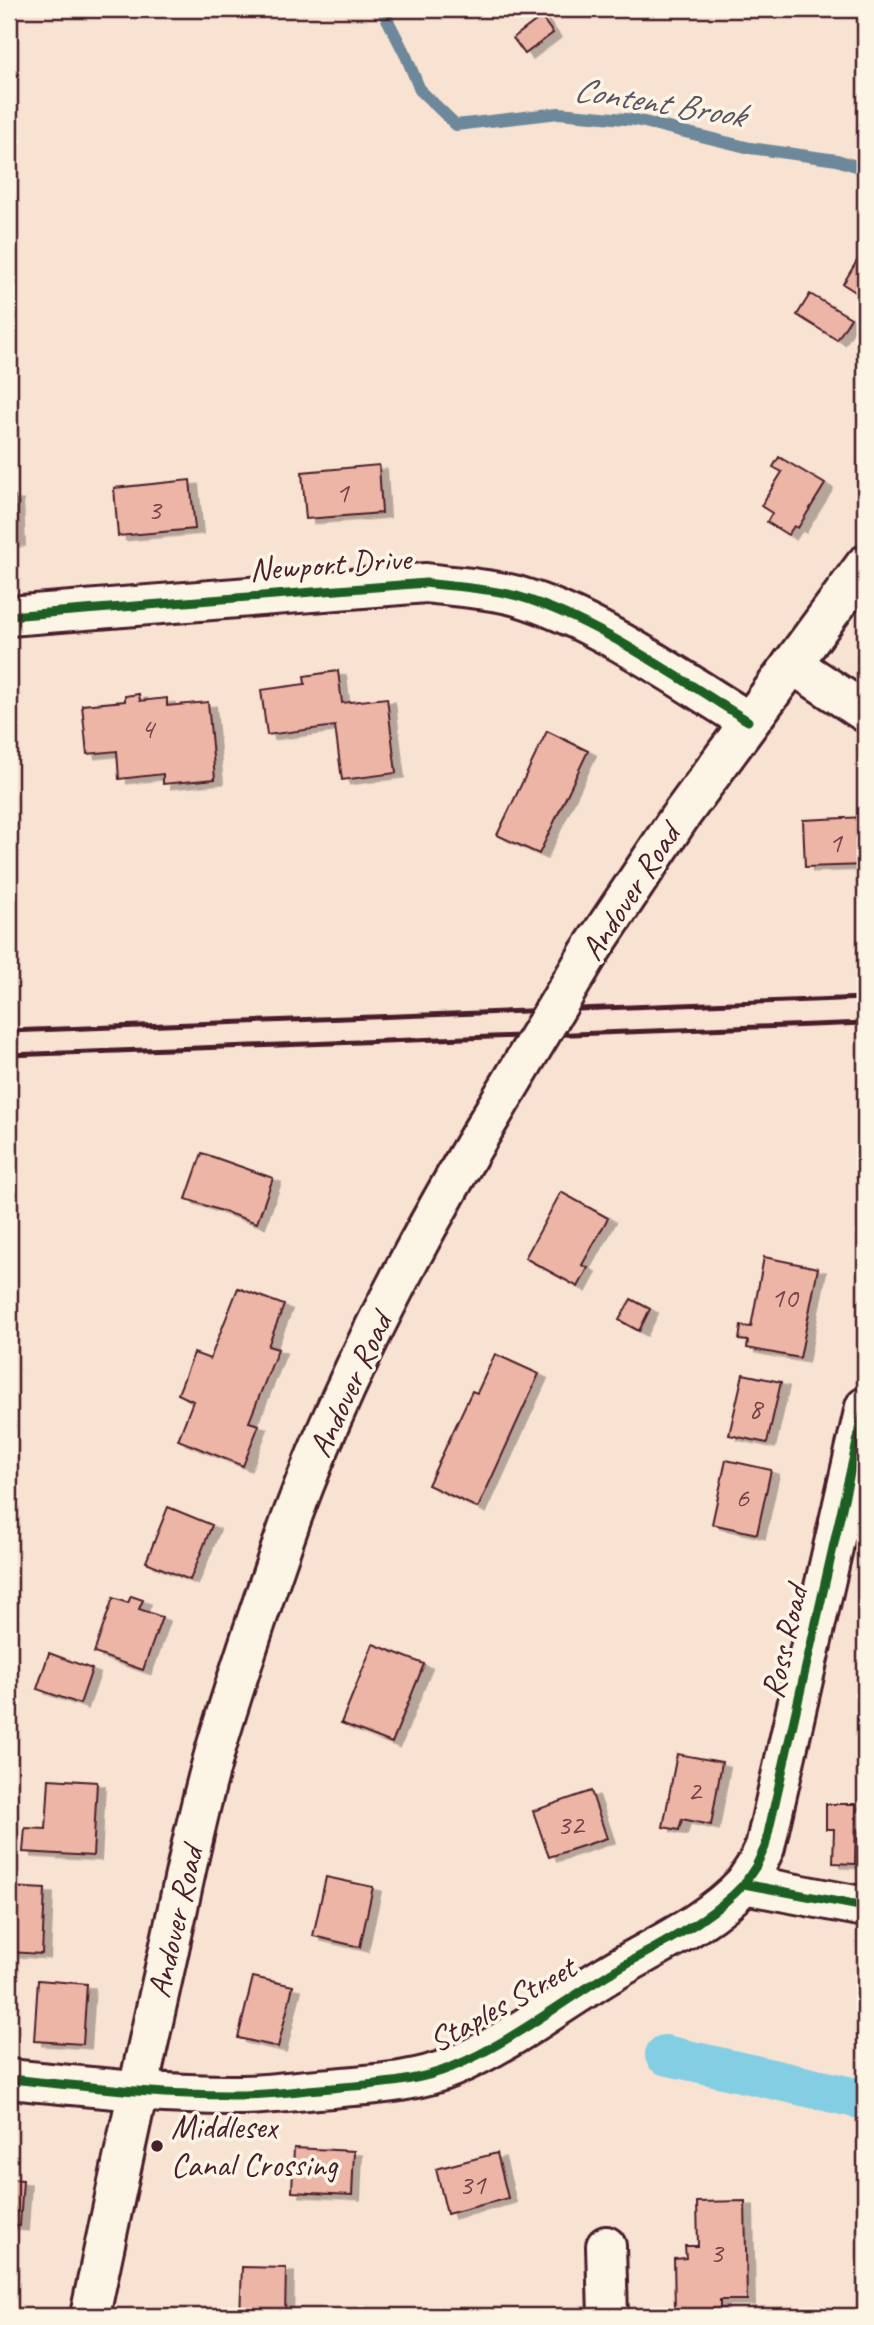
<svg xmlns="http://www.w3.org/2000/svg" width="874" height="2325" font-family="Caveat,sans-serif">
	<defs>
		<filter id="shadow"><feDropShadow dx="8" dy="4.5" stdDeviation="0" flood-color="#0004"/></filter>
	</defs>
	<rect width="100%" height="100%" fill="#f8e2d2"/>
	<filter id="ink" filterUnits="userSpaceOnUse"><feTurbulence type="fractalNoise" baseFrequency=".0143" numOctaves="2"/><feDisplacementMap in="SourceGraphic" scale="14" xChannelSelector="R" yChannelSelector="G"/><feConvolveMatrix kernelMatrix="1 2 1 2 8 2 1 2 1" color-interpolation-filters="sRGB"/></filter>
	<g filter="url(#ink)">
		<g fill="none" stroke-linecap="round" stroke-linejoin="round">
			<path stroke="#6d889a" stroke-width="12" d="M382,9L406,56L420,90L456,125L559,113L636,120L750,148L837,160L865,169"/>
			<path stroke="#84cee4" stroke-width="40" d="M665,2055L865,2100"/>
		</g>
		<path fill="#edb5a5" stroke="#4a1f2b" stroke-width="2" filter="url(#shadow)" d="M541,17L553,33L525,54L513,38Z
			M860,256L865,259V298L843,284Z
			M810,294L851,318L837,340L797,315Z
			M779,457L825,484L798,528L794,526L788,535L767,522L772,513L761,506L782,472L773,467Z
			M379,465L382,513L306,519L302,472Z
			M190,480L195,529L118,536L114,488Z
			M9,496H15L17,541L9,542Z
			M338,671L342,703L387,698L396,773L342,780L335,726L267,735L261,690L305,684L304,676Z
			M139,694L140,701L167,698V706L208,702L215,779L163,784V774L119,779L117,751L87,754L82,705L125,701V696Z
			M547,731L588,751L539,854L497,835Z
			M865,817V865L805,867L803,820Z
			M202,1153L273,1178L257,1223L186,1199Z
			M561,1192L608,1218L582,1265L588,1268L578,1287L525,1258Z
			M764,1257L818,1268L800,1358L747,1348L748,1341L739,1340L741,1326L751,1327Z
			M238,1288L284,1305L268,1346L278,1349L249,1422L259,1425L243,1466L178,1440L193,1401L178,1394L194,1353L210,1359Z
			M631,1299L650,1309L639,1331L619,1320Z
			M495,1354L539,1374L478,1508L428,1485L472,1391L477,1393Z
			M743,1374L781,1382L767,1443L729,1435Z
			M726,1460L771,1470L757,1534L712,1524Z
			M168,1507L212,1525L190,1580L146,1562Z
			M131,1596L143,1600L139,1609L162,1617L143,1670L94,1653L113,1598L128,1603Z
			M373,1644L424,1664L392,1743L341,1723Z
			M49,1653L92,1669L80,1704L37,1689Z
			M677,1754L722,1762L711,1825L682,1819L679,1830L663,1827Z
			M49,1779L97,1782L93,1856L23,1852L25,1828L46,1829Z
			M591,1791L607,1838L549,1857L533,1811Z
			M826,1804H856L855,1864L833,1863L834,1829H826Z
			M326,1877L373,1887L360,1947L313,1936Z
			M9,1887L45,1889L42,1954L9,1952Z
			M253,1977L293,1986L278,2047L238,2038Z
			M38,1980L87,1984L83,2044L34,2041Z
			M294,2148L354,2151L352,2195L292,2192Z
			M497,2153L508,2198L447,2214L436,2169Z
			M9,2179L23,2180L20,2226L9,2225Z
			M745,2201L747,2300H720V2309L675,2310L674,2259L686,2258L685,2246H698L697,2202Z
			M242,2267L286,2268L285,2316H240Z"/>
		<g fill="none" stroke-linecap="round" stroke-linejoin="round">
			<g stroke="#4a1f2b" stroke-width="44">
				<path id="street" d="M9,616L426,583C456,587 488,588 517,596C596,619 678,678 748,721
					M792,664L865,712
					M744,1884L756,1866L765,1847L865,1407
					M9,2079C83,2086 157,2095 231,2095C265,2096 299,2090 332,2088C372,2084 414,2083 452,2067C507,2044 556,2006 607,1975C653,1947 707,1924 744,1884L865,1907
					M606,2246L608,2316"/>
			</g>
			<g stroke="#4a1f2b" stroke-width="44">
				<path id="secondary" d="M589,953L679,818L865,565
					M90,2316C114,2198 140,2081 166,1963C183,1886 198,1807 221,1731C243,1659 267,1588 292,1517C344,1376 418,1237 496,1108"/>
			</g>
			<use href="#street" stroke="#fcf5e5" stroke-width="38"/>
			<use href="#secondary" stroke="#fcf5e5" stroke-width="38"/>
			<path stroke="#4a1f2b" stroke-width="5" d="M9,1031L865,998
				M9,1055L865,1023"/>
			<g stroke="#4a1f2b" stroke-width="44" stroke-linecap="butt">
				<path id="secondary-bridge" d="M496,1108L589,953"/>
			</g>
			<use href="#secondary-bridge" stroke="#fcf5e5" stroke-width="38"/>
			<g stroke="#fcf5e5" stroke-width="13">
				<path id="cycleway" d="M9,616L426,583C456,587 488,588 517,596C596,619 678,678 748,721
					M744,1884L756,1866L765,1847L865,1407
					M9,2079C83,2086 157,2095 231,2095C265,2096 299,2090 332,2088C372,2084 414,2083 452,2067C507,2044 556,2006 607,1975C653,1947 707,1924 744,1884L865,1907"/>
			</g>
			<use href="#cycleway" stroke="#1b5e20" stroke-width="9"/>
		</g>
	</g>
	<circle fill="#4a1f2b" stroke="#fcf5e5" stroke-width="2.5" cx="157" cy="2146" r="7"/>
	<g text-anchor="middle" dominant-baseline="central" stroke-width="7" stroke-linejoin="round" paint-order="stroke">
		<g font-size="30" fill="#73444a">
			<text x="342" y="492">1</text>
			<text x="154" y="509">3</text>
			<text x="147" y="728">4</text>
			<text x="835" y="842">1</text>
			<text x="784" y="1297">10</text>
			<text x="755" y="1408">8</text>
			<text x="742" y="1497">6</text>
			<text x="694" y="1790">2</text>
			<text x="570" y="1824">32</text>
			<text x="472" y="2184">31</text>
			<text x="716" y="2252">3</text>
		</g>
		<g font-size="33" fill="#4a1f2b" stroke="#fcf5e5">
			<text transform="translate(330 564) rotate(-4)">Newport Drive</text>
			<text transform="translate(630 892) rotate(-57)">Andover Road</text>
			<text transform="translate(350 1385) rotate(-65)">Andover Road</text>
			<text transform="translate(784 1642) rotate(-77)">Ross Road</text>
			<text transform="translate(175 1922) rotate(-77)">Andover Road</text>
			<text transform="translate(502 2004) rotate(-29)">Staples Street</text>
		</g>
		<g font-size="33" fill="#4a1f2b" stroke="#fcf5e5" text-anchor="start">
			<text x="171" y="2127">Middlesex<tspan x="171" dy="38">Canal Crossing</tspan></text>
		</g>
		<g font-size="35" font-style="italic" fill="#5b5462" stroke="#fcf5e5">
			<text transform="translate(659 102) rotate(9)">Content Brook</text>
		</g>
	</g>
	<rect width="874" height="2325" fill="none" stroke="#fcf5e5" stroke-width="35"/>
	<rect x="18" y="18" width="839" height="2290" fill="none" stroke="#4a1f2b" stroke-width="2.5" filter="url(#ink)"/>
</svg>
